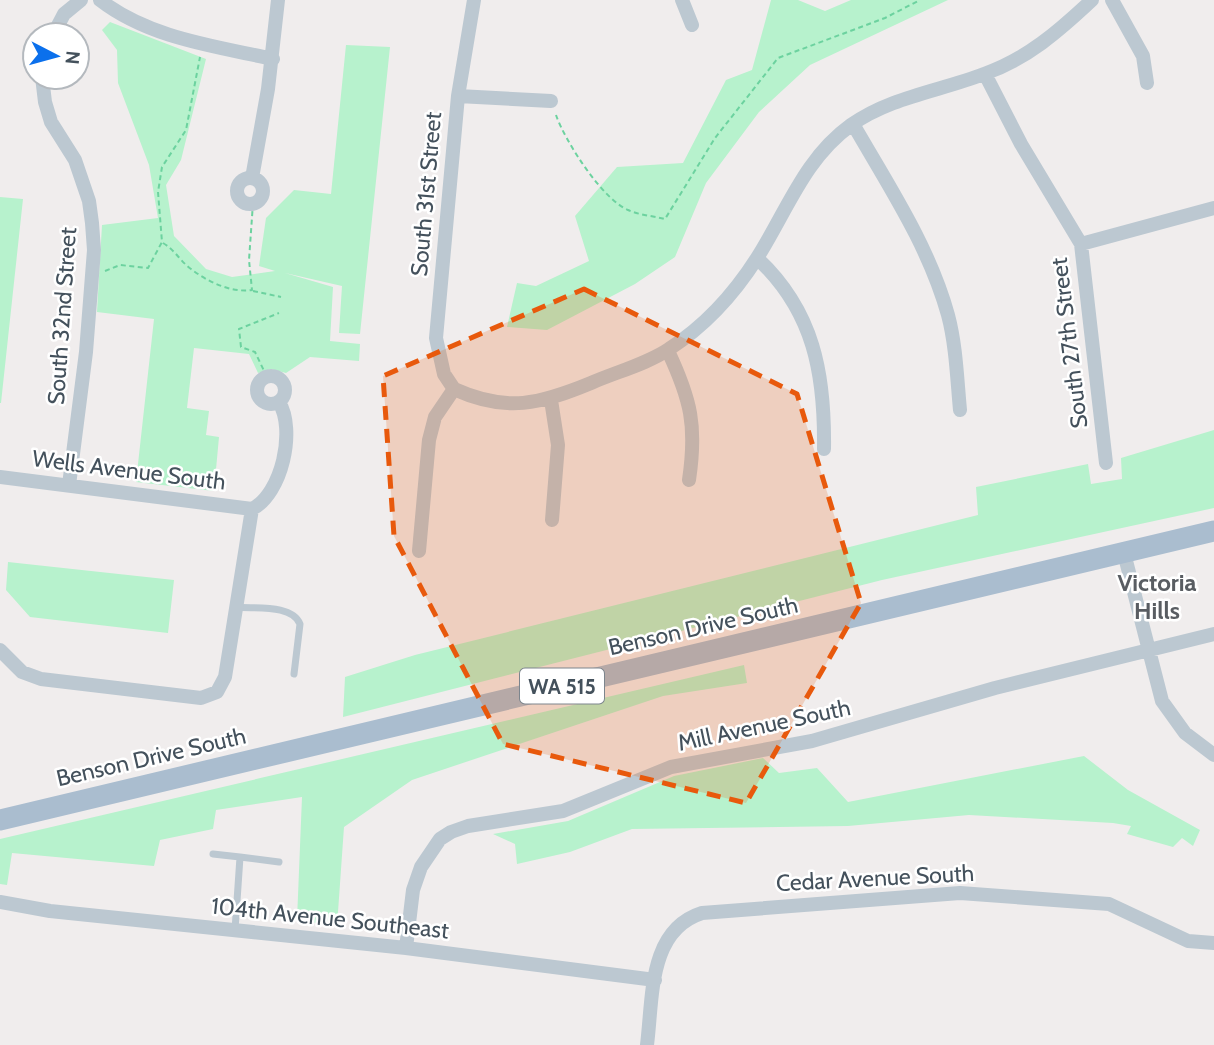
<svg xmlns="http://www.w3.org/2000/svg" width="1214" height="1045" font-family="Cabin,sans-serif">
	<rect width="100%" height="100%" fill="#f0eded"/>
	<path fill="#b7f2cd" d="M771,0H798L825,11L851,0H948L810,65L759,112L706,183L675,257L635,284L547,330L507,327L517,283L536,286L589,261L575,216L617,167L683,163L726,80L752,70Z
		M110,22L206,59L181,160L166,185L174,236L206,269L232,277L275,271L259,266L266,218L294,190L331,194L346,45L390,47L360,334L339,333L342,286L285,273L333,287L330,341L360,344L359,361L310,357L286,373L271,369L258,373L249,354L194,348L187,408L209,411L206,435L219,437L214,491L136,482L154,319L97,312L102,225L158,218L149,165L118,83L117,50L102,30Z
		M0,197L23,199L1,403H0Z
		M1214,430V508L882,580L343,717L345,677L415,655L978,515L976,487L1088,464L1091,484L1122,479L1121,458Z
		M8,562L174,580L168,633L30,617L6,590Z
		M744,665L747,683L663,696L412,780L344,827L337,926L297,920L302,797L216,810L213,829L160,840L154,866L12,853L7,885L0,884V839Z
		M1084,756L1128,790L1200,830L1193,846L1182,838L1173,847L1127,834L1131,826L1113,823L969,815L848,826L632,829L570,852L517,864L515,844L493,834L568,821L674,776L763,758L779,773L817,768L848,802Z"/>
	<g fill="none" stroke-linecap="round" stroke-linejoin="round">
		<path stroke="#6cd29f" stroke-width="2" stroke-dasharray="5 3.5" stroke-linecap="butt" d="M556,115C565,141 602,199 628,210C639,215 653,216 665,219L715,138L778,58L885,18L920,0
			M163,243C175,250 180,261 191,269C208,282 231,293 252,290L249,260L253,203
			M105,271L120,265L148,268L162,242L158,192L162,167L186,130L200,57
			M253,291L281,297
			M267,377L255,352L241,347L239,329L279,313"/>
		<path stroke="#bcc8d1" stroke-width="7" d="M236,607C255,609 292,604 300,624L294,674
			M213,854L240,857L235,930
			M240,857L279,862"/>
		<path stroke="#bcc8d1" stroke-width="14" d="M100,0C149,38 214,46 273,59
			M682,0L692,25
			M1112,0L1143,56L1147,83
			M53,35L64,14L81,0
			M985,74L1021,144L1081,244L1106,463
			M42,77L45,102L51,122L75,160L89,201L92,223L94,250L86,352L69,485
			M458,96L551,101
			M853,124C888,185 929,246 948,315C956,345 957,378 960,410
			M252,178L268,89L278,0
			M237 191a13 13 0 1 1 26 0a13 13 0 1 1-26 0Z
			M1081,244L1214,208
			M757,258C814,311 825,374 824,449
			M668,351C691,400 697,426 689,480
			M257 390a14 14 0 1 1 28 0a14 14 0 1 1-28 0Z
			M454,389C507,413 540,404 591,383C616,372 647,364 669,349C705,326 734,294 757,258C787,211 804,159 851,125C890,97 940,91 984,74C1027,59 1059,31 1092,0
			M454,389L444,374L436,338L458,96L474,0
			M551,400L558,445L552,520
			M0,477L252,509
			M419,551L429,440L435,417L454,389
			M1124,553L1162,701L1185,733L1214,755
			M0,650L22,672L41,679L201,698L217,692L225,677L252,509C282,494 296,430 279,402
			M0,902L50,911L406,948L655,980
			M406,948L413,890L421,867L440,839L451,832L468,826L563,811L671,767L812,741L995,688L1214,634
			M647,1045C653,998 648,930 702,913L960,893L1109,904L1188,941L1214,943"/>
		<path stroke="#aabdcf" stroke-width="21" d="M0,820L1214,531"/>
	</g>
	<path fill="#e8590c" fill-opacity="0.2" stroke="#e8590c" stroke-width="5" stroke-dasharray="14 9" stroke-linejoin="round" d="M584,289L797,394L861,603L746,803L503,744L394,536L383,376Z"/>
	<g text-anchor="middle" dominant-baseline="central" stroke-width="5" stroke-linejoin="round" paint-order="stroke">
		<rect fill="#fff" stroke="#7c858d" stroke-width="2" x="520" y="668.5" width="84" height="35" rx="5"/>
		<g font-size="21" font-weight="bold" fill="#44515c">
			<text x="562" y="686">WA 515</text>
		</g>
		<g font-size="23" fill="#44515c" stroke="#fff">
			<text transform="translate(426 194) rotate(-85)">South 31st Street</text>
			<text transform="translate(62 316) rotate(-86)">South 32nd Street</text>
			<text transform="translate(1069 343) rotate(-97)">South 27th Street</text>
			<text transform="translate(129 470) rotate(7)">Wells Avenue South</text>
			<text transform="translate(703 626) rotate(-13)">Benson Drive South</text>
			<text transform="translate(764 725) rotate(-12)">Mill Avenue South</text>
			<text transform="translate(151 757) rotate(-13)">Benson Drive South</text>
			<text transform="translate(875 878) rotate(-3)">Cedar Avenue South</text>
			<text transform="translate(330 918) rotate(6)">104th Avenue Southeast</text>
		</g>
		<g font-size="24" font-weight="bold" fill="#595d62" stroke="#fff">
			<text x="1157" y="582">Victoria<tspan x="1157" dy="28">Hills</tspan></text>
		</g>
	</g>
	<g transform="translate(56 56) rotate(96)"><circle r="33" fill="#ffffff" stroke="#b4b9be" stroke-width="2"/>
	<path d="M0-5L12 26L0 18L-12 26Z" fill="#0b70ec"/>
	<text y="-10" font-size="19" font-weight="bold" text-anchor="middle" fill="#44515c">N</text>
	</g>
</svg>
